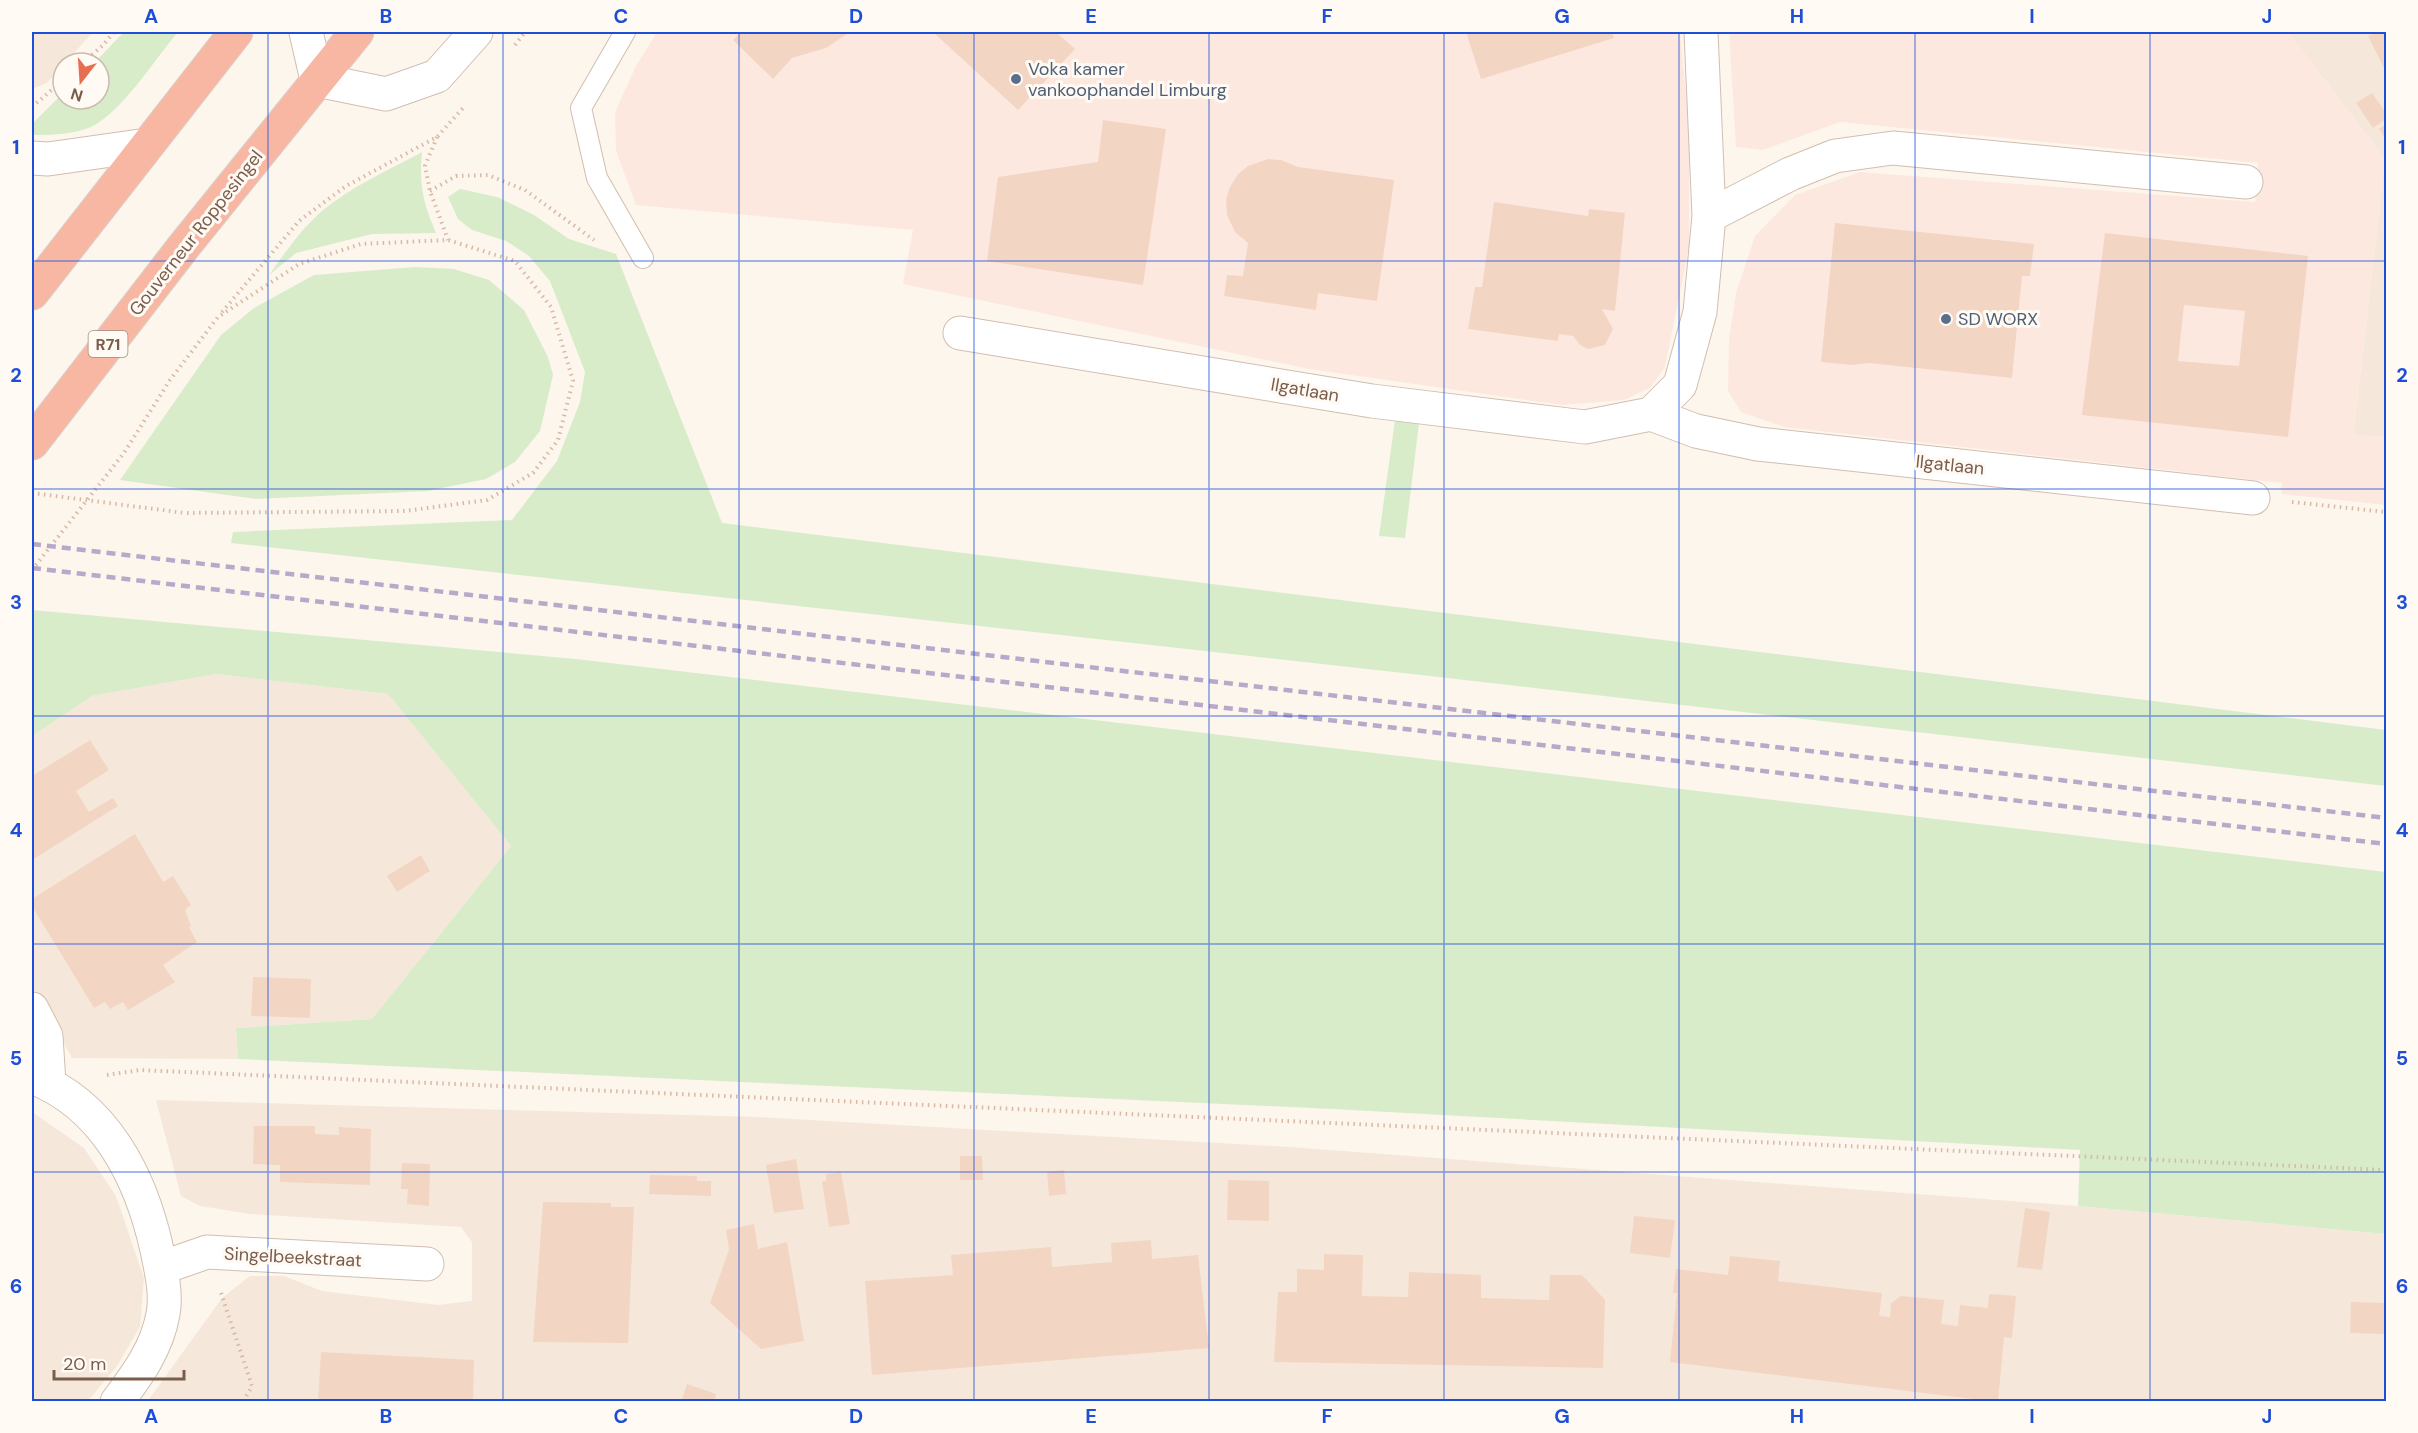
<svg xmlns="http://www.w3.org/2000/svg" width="2418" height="1433" font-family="'DM Sans',sans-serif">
	<rect width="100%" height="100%" fill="#fdf6ec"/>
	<path fill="#f5e8da" d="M32,32H93L47,83L32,89Z
		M2288,32H2386V437L2353,435L2385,159Z
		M216,674L388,694L511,846L372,1019L236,1028L238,1059L72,1058L32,987V736L92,696Z
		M156,1100L757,1117L1290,1147L2078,1206L2386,1234V1401L147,1402L222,1298L250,1276H284L322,1291L438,1305L472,1301V1242L461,1227L250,1214L200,1206L181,1196Z
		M32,1112L84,1148L116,1196L144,1278L140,1327L117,1366L88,1401H32Z"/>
	<path fill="#fde8e0" d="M657,32H1680L1689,126V247L1665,367L1650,388L1624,400L1561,405L1309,369L903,284L913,230L636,205L616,151L615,112L636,66Z
		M1729,32H2288L2385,159L2353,434L2386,437V505L2281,494L2282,483L1784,427L1741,412L1728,391L1729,340L1736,293L1755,236L1795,195L1860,172L2255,202L2258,163L1840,122L1763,150L1736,147Z"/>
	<path fill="#d8ecc9" d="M124,32H178C155,59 128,103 98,123C81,134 54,135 35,135L32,133V124L63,93V99H99V63H94Z
		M422,152C419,186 423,202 436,233L372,234L296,253L269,275C285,253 301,229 322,211C352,186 389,170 422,152Z
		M460,189L497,197L534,215L569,239L616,254L722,523L2386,730V786L1421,675L231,543L233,532L512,520L557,461L580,402L585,372L550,281L529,256L506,241L472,230L458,219L448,197Z
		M415,267L454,269L489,280L524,310L548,357L553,375L540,431L515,462L486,479L428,491L256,499L120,480L221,335L254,308L314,275Z
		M1395,420L1419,423L1405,538L1379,536Z
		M32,610L576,659L2386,872V1234L2078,1206L2080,1150L1333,1109L238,1059L236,1028L372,1019L511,846L388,694L216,674L92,696L32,736Z"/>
	<path fill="#f3d5c3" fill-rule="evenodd" d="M741,32H850L826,48L792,58L773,79L733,40Z
		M933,32H1056L1075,49L1018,110Z
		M1466,32H1612L1614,38L1481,79Z
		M2377,32H2386V72L2368,36Z
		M2372,93L2386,113V119L2373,128L2356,103Z
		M1103,120L1166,129L1143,285L987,261L998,177L1098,162Z
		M2386,124V140L2379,129Z
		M1268,159L1281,160L1298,167L1394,180L1377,301L1318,293L1316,310L1224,296L1227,275L1243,276L1248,243L1235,232L1227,215L1226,199L1230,187L1238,174L1248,166Z
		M1494,202L1588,216L1589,209L1625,213L1615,311L1602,309L1613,329L1605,345L1588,349L1580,345L1573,336L1559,334L1558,341L1468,329L1475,287H1482Z
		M1835,223L2034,244L2030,276H2022L2012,378L1869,363L1853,365L1821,362Z
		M2105,233L2308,256L2288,437L2082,415ZM2184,305L2245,311L2239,366L2178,361Z
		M90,740L109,770L76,791L89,812L113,798L118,806L32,860V776Z
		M135,834L163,882L173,876L191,905L185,910L191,926L189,927L197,942L163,965L175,982L128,1010L123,1002L110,1009L105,1002L94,1008L32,906V899Z
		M421,855L430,871L397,892L387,876Z
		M253,977L311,979L310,1018L251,1016Z
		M254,1126H315V1134L339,1135V1127L371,1129L370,1185L280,1182V1165L253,1164Z
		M960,1156H982L983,1180H960Z
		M796,1159L804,1209L774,1213L766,1165Z
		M402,1163L430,1164L429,1206L407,1204L408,1189H401Z
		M1064,1170L1066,1194L1049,1196L1047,1172Z
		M841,1172L850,1224L829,1227L822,1181H826V1174Z
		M650,1175L697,1176V1181H711V1196L649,1194Z
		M1228,1180L1269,1181V1221L1227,1220Z
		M543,1202L611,1203V1207H634L628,1343L533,1342Z
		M2025,1208L2050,1212L2042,1270L2017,1267Z
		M1634,1216L1675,1220L1670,1258L1630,1253Z
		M754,1224L758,1249L787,1242L804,1341L761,1349L710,1303L729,1250L726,1230Z
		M1151,1240L1152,1259L1198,1255L1209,1348L872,1375L865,1281L953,1275L951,1255L1051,1247L1052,1267L1112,1262L1111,1243Z
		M1324,1254L1363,1255L1362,1296L1408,1297L1409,1272L1481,1275V1298L1549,1300L1550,1275H1582L1605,1300L1603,1368L1274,1362L1278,1292H1297V1269L1324,1270Z
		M1730,1256L1780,1261L1778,1281L1882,1293L1879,1316L1890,1317L1891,1303L1901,1296L1944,1300L1941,1324L1958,1326L1960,1305L1988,1308L1989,1294L2016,1296L2012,1338L2004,1337L1998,1402L1670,1362L1677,1293H1673L1676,1269L1728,1275Z
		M2351,1302L2386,1303V1334L2350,1333Z
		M321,1352L474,1360L473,1402H318Z
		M687,1384L716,1394L714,1402H681Z"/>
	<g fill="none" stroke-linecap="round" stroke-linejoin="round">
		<g stroke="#d1beb0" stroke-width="22">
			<path id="lane" d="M625,32L581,108L597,178L643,258"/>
		</g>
		<g stroke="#d1beb0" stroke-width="35">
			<path id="street" d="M306,32L317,80L386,94L437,76L476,32
				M32,158L48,159L147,145
				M1709,216L1790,174L1835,156L1893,148L2246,182
				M960,333L1372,401L1585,427L1651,414L1680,385L1700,312L1709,216L1701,32
				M1651,414L1696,431L1758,444L2253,498
				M32,1009L46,1036L49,1083
				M32,1077C105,1105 141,1177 157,1250C161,1269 167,1295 163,1314C157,1348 138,1374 117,1402
				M161,1268L207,1252L427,1264"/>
		</g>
		<g stroke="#dad1cd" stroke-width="35">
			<path id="highway" d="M32,293L236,32
				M32,443L184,246L357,32"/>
		</g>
		<path stroke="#d9b8a5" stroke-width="4" stroke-dasharray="1.5 4.5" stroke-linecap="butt" d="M515,45L525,32
			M83,63L103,45L114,32
			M32,107L63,80
			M437,137L425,166L430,191L448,240
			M430,191L456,176L488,175L525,190L594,240
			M222,312L299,221L346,186L437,137L463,108
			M2292,502L2386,512
			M32,570L124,453L170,380L218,317L299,264L361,244L448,240L515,261L551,307L573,381L558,440L533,473L487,500L405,511L185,513
			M107,1075L140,1070L2386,1170
			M221,1293L252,1386L243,1402"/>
		<use href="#lane" stroke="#fff" stroke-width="20"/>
		<use href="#street" stroke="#fff" stroke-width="33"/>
		<use href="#highway" stroke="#f7b7a3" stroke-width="33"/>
		<path stroke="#b9a8c9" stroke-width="4.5" stroke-dasharray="9 6" stroke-linecap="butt" d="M32,544L2386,818
			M32,568L2386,844"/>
		<path stroke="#d9b8a5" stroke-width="4" stroke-dasharray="1.5 4.5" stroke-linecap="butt" d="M32,493L185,513"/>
	</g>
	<path fill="none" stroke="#1d4ed8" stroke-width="1.5" stroke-opacity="0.55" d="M268,32V1402M503,32V1402M739,32V1402M974,32V1402M1209,32V1402M1444,32V1402M1679,32V1402M1915,32V1402M2150,32V1402M32,261H2386M32,489H2386M32,716H2386M32,944H2386M32,1172H2386"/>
	<g fill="#5c6f8a" stroke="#fffaf3" stroke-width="2">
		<circle cx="1016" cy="79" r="6"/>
		<circle cx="1946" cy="319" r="6"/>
	</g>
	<g text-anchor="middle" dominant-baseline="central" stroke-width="6" stroke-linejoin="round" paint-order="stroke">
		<rect fill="#fffaf3" stroke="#a28b7f" stroke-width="1.5" x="88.5" y="331" width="39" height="26" rx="4.5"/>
		<g font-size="16" font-weight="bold" fill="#7a5c4d">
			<text x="108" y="344">R71</text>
		</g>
		<g font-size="18" fill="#4e5e75" stroke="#fffaf3" text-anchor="start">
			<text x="1028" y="69">Voka kamer<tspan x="1028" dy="21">vankoophandel Limburg</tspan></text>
			<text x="1958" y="319">SD WORX</text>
		</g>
		<g font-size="18" fill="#7a5c4d" stroke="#fffaf3">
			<text transform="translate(196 233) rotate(-52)">Gouverneur Roppesingel</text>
			<text transform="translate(1305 390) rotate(10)">Ilgatlaan</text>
			<text transform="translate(1950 465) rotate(6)">Ilgatlaan</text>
			<text transform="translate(293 1257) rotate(3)">Singelbeekstraat</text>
		</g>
	</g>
	<rect width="2418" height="1433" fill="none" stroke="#fffaf3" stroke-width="66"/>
	<g transform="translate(81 81) rotate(197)"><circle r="28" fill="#fffaf3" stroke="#cabbb1" stroke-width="1.5"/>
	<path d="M0-4.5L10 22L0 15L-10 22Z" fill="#e76f51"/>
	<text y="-9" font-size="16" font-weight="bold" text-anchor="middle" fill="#7a5c4d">N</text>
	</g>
	<path d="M54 1370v9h130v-9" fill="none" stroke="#7a5c4d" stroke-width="3"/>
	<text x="63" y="1370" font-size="18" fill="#7a5c4d" stroke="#fffaf3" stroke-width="4.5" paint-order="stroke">20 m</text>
	<rect x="33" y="33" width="2352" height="1367" fill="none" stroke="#1d4ed8" stroke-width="2"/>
	<g font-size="20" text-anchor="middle" font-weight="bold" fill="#1d4ed8">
		<text x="151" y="23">A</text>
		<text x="386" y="23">B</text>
		<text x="621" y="23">C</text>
		<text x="856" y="23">D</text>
		<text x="1091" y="23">E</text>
		<text x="1327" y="23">F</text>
		<text x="1562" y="23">G</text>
		<text x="1797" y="23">H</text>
		<text x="2032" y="23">I</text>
		<text x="2267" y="23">J</text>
		<text x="16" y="154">1</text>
		<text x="2402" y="154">1</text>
		<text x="16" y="382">2</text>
		<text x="2402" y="382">2</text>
		<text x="16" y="609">3</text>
		<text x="2402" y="609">3</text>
		<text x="16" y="837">4</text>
		<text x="2402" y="837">4</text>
		<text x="16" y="1065">5</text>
		<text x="2402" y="1065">5</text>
		<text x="16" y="1293">6</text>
		<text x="2402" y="1293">6</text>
		<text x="151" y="1423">A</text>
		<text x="386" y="1423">B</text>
		<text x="621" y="1423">C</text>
		<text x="856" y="1423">D</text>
		<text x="1091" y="1423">E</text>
		<text x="1327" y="1423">F</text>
		<text x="1562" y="1423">G</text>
		<text x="1797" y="1423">H</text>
		<text x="2032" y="1423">I</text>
		<text x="2267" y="1423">J</text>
	</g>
</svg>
